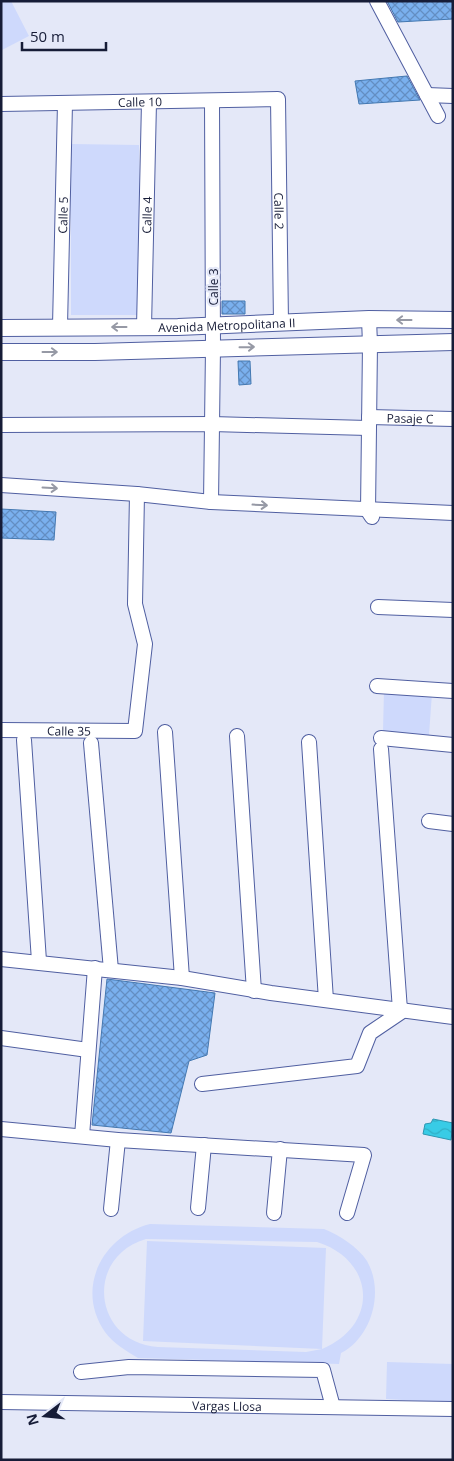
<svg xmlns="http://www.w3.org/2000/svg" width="454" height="1461" font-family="'Open Sans',sans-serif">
	<defs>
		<pattern id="water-waves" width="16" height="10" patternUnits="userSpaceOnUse" patternTransform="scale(1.25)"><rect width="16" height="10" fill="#38cce6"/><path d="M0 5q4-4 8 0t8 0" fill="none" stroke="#31afc6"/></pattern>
		<pattern id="building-cross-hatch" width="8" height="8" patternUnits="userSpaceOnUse" patternTransform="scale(1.25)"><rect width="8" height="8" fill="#7ab0ee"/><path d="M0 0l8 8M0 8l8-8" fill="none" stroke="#638ec2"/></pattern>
	</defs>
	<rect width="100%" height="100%" fill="#e4e8f8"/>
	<path fill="#ced9fc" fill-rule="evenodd" d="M1,1H11L29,36L2,50Z
		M71,144L139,145V315H71Z
		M384,690L432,693L429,735L383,731Z
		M150,1224L324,1229C339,1235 358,1247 367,1261C385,1292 371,1338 341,1353L339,1364L138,1358C126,1351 113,1343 105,1332C75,1289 102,1236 150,1224ZM146,1239L317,1242C375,1260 380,1325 322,1349L326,1248L147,1241L143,1341L322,1349L306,1352L158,1347C93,1342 84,1257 146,1239Z
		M387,1362L453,1364V1403L386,1399Z"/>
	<path fill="url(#water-waves)" stroke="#2e97b2" d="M433,1119L453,1123L451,1140L423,1134L425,1124L431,1123Z"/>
	<path fill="url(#building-cross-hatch)" stroke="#4378b1" d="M387,1H453V19L398,22Z
		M407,76L420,100L359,104L355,81Z
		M222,301H245V314H222Z
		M238,361H250L251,384L239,385Z
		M1,509L56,512L54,540L1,538Z
		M107,979L215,993L207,1055L189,1061L171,1133L92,1125Z"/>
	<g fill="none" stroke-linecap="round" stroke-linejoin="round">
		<g stroke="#505fa1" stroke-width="16">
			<g id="minor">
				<path d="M377,1L438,116"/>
				<path d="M427,95L453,96"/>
				<path id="s1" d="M1,104L278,99L281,323"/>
				<path d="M369,319L370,344L368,511L372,517"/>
				<path id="s2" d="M60,326L65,103"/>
				<path id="s3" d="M144,327L149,102"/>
				<path id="s4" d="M369,417L453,419"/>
				<path d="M1,425L212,424L368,428"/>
				<path d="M1,485L137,494L211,502L453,513"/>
				<path d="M211,502L213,348L212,101"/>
				<path d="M378,607L453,610"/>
				<path d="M377,686L453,691"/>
				<path id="s5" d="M1,730L135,731L145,644L135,604L137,494"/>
				<path d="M165,732L182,978"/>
				<path d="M237,736L254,991"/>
				<path d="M381,738L453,745"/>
				<path d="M24,740L39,961"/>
				<path d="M309,742L326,1000"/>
				<path d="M91,743L111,970"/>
				<path d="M381,749L400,1010"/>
				<path d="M429,821L453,824"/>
				<path d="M1,959L182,978L271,993L453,1017"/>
				<path d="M1,1038L88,1050"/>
				<path d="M202,1084L357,1066L370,1033L404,1010"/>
				<path d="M1,1129L118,1140L364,1155L347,1213"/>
				<path d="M82,1136L95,968"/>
				<path d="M198,1208L204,1145"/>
				<path d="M111,1209L118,1140"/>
				<path d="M274,1213L280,1149"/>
				<path d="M81,1372L129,1367L323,1370L333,1407"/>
				<path id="s6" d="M1,1402L453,1409"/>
			</g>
		</g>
		<g stroke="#505fa1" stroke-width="18">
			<g id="major">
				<path id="s7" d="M1,328L178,327L369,319L453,320"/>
				<path d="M1,352H95L453,342"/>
			</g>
		</g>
		<use href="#minor" stroke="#fff" stroke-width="14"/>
		<use href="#major" stroke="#fff" stroke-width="16"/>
	</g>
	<defs><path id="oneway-shaft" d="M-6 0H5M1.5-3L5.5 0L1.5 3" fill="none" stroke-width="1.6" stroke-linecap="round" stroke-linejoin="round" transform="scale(1.25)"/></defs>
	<g stroke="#9699a5">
		<use href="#oneway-shaft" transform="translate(404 320) rotate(-180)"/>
		<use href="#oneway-shaft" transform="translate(119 327) rotate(-180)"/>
		<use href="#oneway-shaft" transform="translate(247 347) rotate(-1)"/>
		<use href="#oneway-shaft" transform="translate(50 352)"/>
		<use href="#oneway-shaft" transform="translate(50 488) rotate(3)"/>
		<use href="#oneway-shaft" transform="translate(260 505) rotate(3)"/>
	</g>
	<g text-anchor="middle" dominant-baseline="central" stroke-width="4.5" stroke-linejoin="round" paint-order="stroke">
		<g font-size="12" fill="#161c37" stroke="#e4e8f8">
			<text stroke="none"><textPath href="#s1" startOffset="139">Calle 10</textPath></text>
			<text stroke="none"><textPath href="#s1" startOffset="389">Calle 2</textPath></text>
			<text stroke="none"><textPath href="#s3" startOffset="112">Calle 4</textPath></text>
			<text stroke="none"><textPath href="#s2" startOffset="111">Calle 5</textPath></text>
			<text transform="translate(213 287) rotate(-90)">Calle 3</text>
			<text stroke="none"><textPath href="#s7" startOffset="226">Avenida Metropolitana II</textPath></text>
			<text stroke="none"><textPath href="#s4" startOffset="41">Pasaje C</textPath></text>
			<text stroke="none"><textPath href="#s5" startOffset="68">Calle 35</textPath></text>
			<text stroke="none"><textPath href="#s6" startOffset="226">Vargas Llosa</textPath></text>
		</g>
	</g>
	<rect width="454" height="1461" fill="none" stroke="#161c37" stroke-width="5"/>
	<g transform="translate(45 1416) rotate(254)" stroke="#e4e8f8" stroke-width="4" paint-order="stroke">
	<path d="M0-4L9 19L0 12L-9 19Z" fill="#161c37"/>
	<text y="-8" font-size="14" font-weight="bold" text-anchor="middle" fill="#161c37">N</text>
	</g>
	<path d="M22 42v8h84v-8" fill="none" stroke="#161c37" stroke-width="2.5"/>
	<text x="30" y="42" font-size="15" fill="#161c37" stroke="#e4e8f8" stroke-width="4" paint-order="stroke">50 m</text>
</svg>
